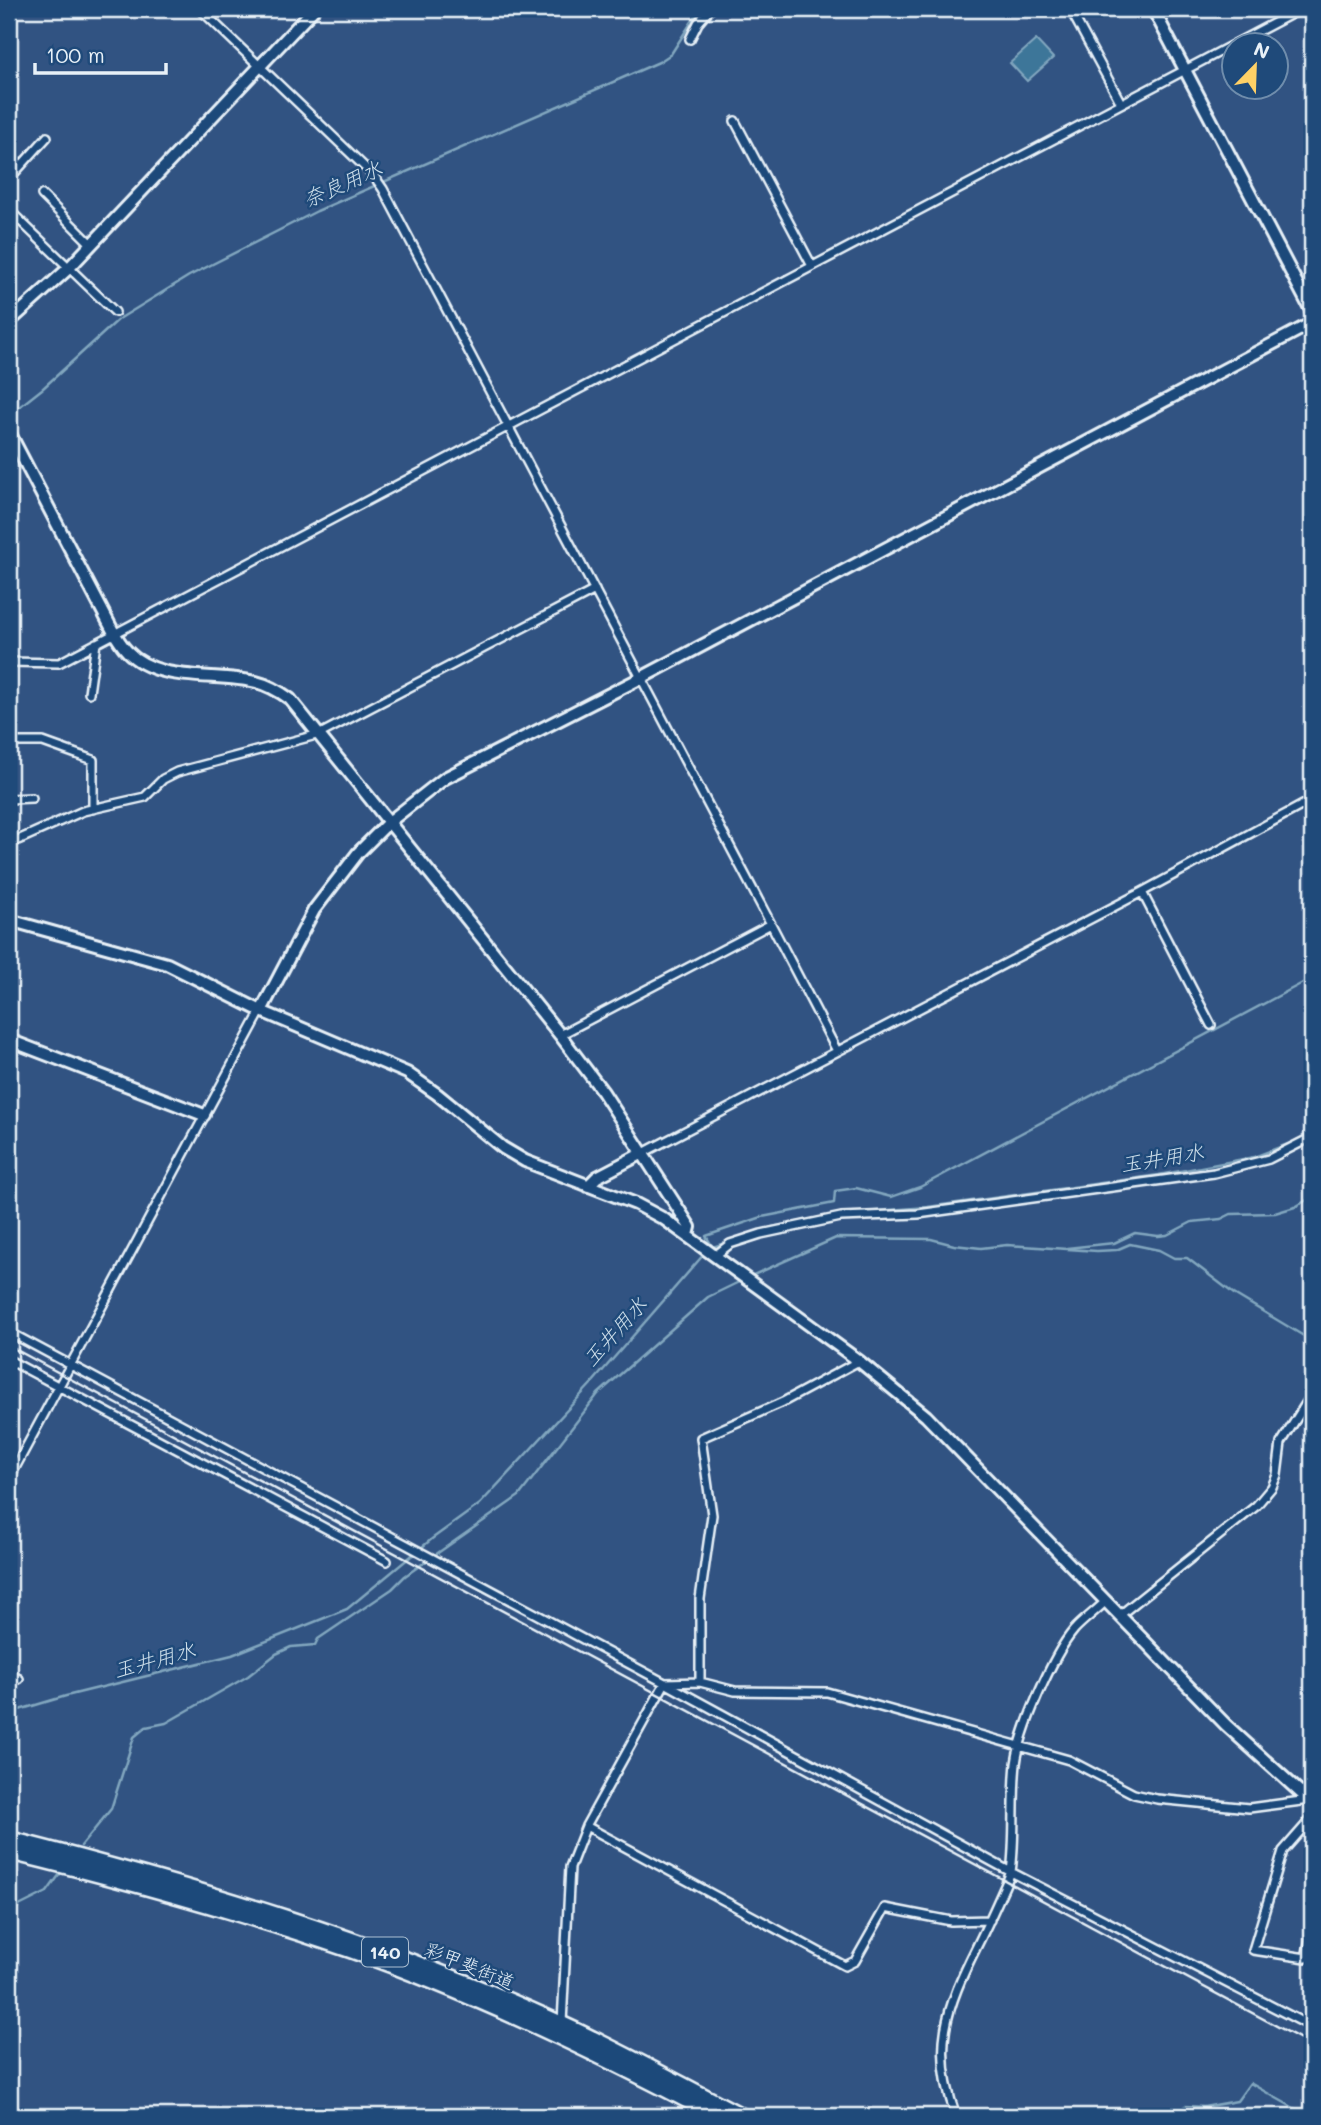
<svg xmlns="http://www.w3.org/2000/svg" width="1321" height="2125" font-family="Mali,'Klee One',sans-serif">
	<rect width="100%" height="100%" fill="#315382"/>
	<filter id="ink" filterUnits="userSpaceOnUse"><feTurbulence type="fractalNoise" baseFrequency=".0143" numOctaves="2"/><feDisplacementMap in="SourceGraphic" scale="14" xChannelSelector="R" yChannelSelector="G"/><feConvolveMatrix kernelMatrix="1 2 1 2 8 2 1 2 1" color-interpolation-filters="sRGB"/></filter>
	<g filter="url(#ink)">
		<path fill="#3e7699" stroke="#82a7bf" stroke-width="2" d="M1036,40L1053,58L1027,81L1010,63Z"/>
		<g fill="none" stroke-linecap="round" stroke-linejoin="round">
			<path stroke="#82a7bf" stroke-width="2.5" d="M9,415L42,389L119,319L189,276L317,211L659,62L671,54L700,9
				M712,1246L706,1236L762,1217L834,1203L835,1191L856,1188L891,1197L920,1187L1312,978
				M710,1248L772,1227L837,1214L928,1207L1159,1175L1254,1157L1296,1141
				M1067,1248L1114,1243L1135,1233L1158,1236L1167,1235L1192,1222L1221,1219L1231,1214L1275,1213L1295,1207L1312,1197
				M749,1277L836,1238L931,1239L954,1245L981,1248L1007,1245L1097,1251L1116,1250L1130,1244L1159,1250L1174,1258H1187L1234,1294L1312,1341
				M9,1713L66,1696L232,1655L347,1609L433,1538L480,1504L592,1383L705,1253
				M81,1846L111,1809L134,1737L146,1727L166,1723L248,1676L276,1654L291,1647L315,1645L318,1639L392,1589L405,1576L519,1496L598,1394L708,1297L743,1280
				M9,1914L19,1906L47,1892L60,1874
				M1173,2116L1185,2106L1204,2107L1237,2101L1250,2083L1308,2116"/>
			<g stroke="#e8f1f8" stroke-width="12">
				<path id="street" d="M200,9L374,176L383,189L771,924L837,1051
					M1070,9L1121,103
					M690,39L698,23L710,9
					M735,121L812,266
					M9,179L47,137
					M42,195L91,244
					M9,210L115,312
					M9,306L18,315
					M9,662L59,663L1301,9
					M89,693L96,643
					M9,742H43L93,760V809
					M9,799L32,798
					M9,844L83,811L145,797L163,779L177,772L320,734L595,590
					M1142,892L1211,1025
					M560,1035L771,924
					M643,1153L1142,892L1312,800
					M716,1255L730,1244L761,1234L841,1217L918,1214L1214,1173L1269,1159L1312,1137
					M9,1332L665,1683L1011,1872L1312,2027
					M9,1360L387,1561
					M9,1479L261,1011
					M1120,1615L1256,1506L1272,1487L1277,1475L1281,1443L1312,1394
					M9,1673L19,1679
					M700,1682V1599L712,1515L701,1438L783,1402L859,1361
					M1312,1818L1283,1851L1253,1950L1306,1958L1312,1929
					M586,1826L845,1966L855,1961L885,1908L951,1921L990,1920
					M562,2023L570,1867L586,1826L665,1683L700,1682L735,1691L827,1692L1069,1760L1134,1794L1157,1799L1249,1808L1309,1800
					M956,2116C931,2049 946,2008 977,1946C989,1922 1000,1897 1011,1872C1016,1836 1012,1800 1016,1764C1020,1731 1052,1656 1074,1630C1083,1620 1096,1611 1106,1601"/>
			</g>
			<g stroke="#e8f1f8" stroke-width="16">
				<path id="secondary" d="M1153,9L1312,312
					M9,322L69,268L314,9
					M9,432L114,633C118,639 122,646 127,651C158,684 215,672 256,682C269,685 279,691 290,699L560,1035L603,1092L690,1227L688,1235
					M9,920L167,964L261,1011L407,1073L437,1094L503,1148L525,1161L636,1204L664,1219L859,1361L926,1416L1226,1725L1312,1803
					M261,1011L314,910L358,853L389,822L445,778L641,678L1312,323
					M9,1040L204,1115
					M588,1186L597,1177L643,1153"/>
			</g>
			<g stroke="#e8f1f8" stroke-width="19">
				<path id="highway" d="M9,1839C198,1887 385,1943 562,2024C623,2052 682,2085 742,2116
					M9,1852C124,1880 238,1911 350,1950C477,1995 598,2053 717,2116"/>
			</g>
			<use href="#street" stroke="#1f4a7a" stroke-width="7"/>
			<use href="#secondary" stroke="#1f4a7a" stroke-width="10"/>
			<use href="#highway" stroke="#1f4a7a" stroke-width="14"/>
			<path stroke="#e8f1f8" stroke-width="2.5" d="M9,1346L1312,2045"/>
		</g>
	</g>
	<g text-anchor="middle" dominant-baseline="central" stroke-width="5" stroke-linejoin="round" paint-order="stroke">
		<rect fill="#1f4a7a" stroke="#acbfd2" stroke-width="2" x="362" y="1937.5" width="46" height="29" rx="5"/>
		<g font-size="18" font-weight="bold" fill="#e8f1f8">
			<text x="385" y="1952">140</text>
		</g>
		<g font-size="19" fill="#e8f1f8" stroke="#1f4a7a">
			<text transform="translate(470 1965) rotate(22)">彩甲斐街道</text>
		</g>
		<g font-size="21" font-style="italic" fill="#cedfea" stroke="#1f4a7a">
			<text transform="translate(342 183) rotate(-24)">奈良用水</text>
			<text transform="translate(1162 1157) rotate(-9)">玉井用水</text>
			<text transform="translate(614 1331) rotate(-48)">玉井用水</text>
			<text transform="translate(154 1659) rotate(-15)">玉井用水</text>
		</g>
	</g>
	<rect width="1321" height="2125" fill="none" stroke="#1f4a7a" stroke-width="35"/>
	<rect x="18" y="18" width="1286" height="2090" fill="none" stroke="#e8f1f8" stroke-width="2.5" filter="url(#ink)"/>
	<g transform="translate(1255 66) rotate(23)"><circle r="33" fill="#1f4a7a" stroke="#6f8dac" stroke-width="2"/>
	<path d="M0-5L12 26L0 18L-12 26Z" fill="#ffd166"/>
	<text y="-10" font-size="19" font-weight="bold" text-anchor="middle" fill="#e8f1f8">N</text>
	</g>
	<path d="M35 63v10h131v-10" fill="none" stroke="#e8f1f8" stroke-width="3.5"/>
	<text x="46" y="63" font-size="21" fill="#e8f1f8" stroke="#1f4a7a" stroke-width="5" paint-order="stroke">100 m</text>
</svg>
